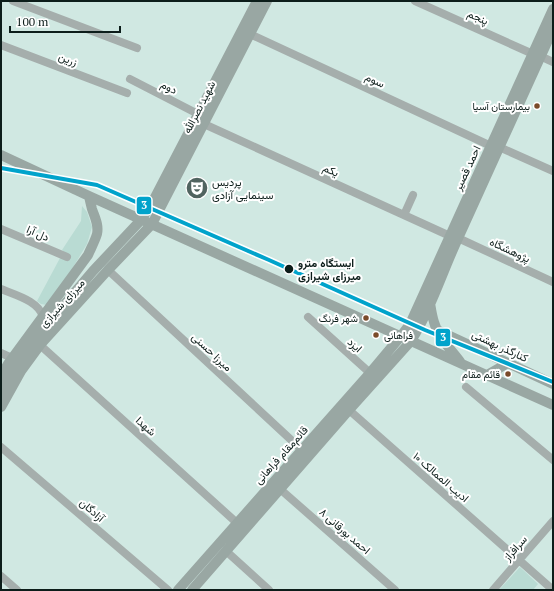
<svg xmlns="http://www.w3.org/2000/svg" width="554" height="591" font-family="'PT Serif',Vazirmatn,serif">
	<rect width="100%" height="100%" fill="#d0e8e2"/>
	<path fill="#b9dbd3" d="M82,206L87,212L92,227L87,244L66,279L47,305L41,304L37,301L60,258L68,255L62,250L81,221Z
		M520,567L538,584L533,590H499Z"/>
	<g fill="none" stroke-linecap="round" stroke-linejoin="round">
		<path stroke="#a5aeac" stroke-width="8" d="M13,1L137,48
			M415,1L533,54
			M250,34L491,146
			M1,45L127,93
			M540,56L553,62
			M130,79L198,114
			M204,124L450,236
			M499,147L553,171
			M404,215L413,195
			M1,229L67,257
			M458,238L553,282
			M108,270L302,450
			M1,289C15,295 39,301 43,317
			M308,317L370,373
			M40,345L237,523
			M1,353L12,358
			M466,387L553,460
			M349,410L553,590
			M1,447L168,590
			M280,489L395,590
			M226,551L269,590
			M1,576L17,590
			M493,590L553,521"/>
		<path stroke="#99a7a3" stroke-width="10" d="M1,155L89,196L553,405
			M430,303C431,309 432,316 434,322C438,338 452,350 461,363
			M437,330L553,384
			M487,375L508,363
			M1,376L8,364L88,255C91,248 95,241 97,234C99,225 95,218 92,209C91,205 90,201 89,196
			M1,392L14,368L41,332L93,271L141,220L151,205L257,1
			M1,407L21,371L40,345L108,270L152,224L267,1
			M178,590L370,373L401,336L410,324L553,9
			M192,590L349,410L411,341C431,309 443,270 459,236C490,167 521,98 553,29"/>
		<g stroke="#fff" stroke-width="7">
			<path id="metro-1" d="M1,168L97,185L269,260L425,330L553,382"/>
		</g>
		<use href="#metro-1" stroke="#01a3cb" stroke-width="4"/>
	</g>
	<defs>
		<g id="theatre-disc" transform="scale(1.15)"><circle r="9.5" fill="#516460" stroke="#fff"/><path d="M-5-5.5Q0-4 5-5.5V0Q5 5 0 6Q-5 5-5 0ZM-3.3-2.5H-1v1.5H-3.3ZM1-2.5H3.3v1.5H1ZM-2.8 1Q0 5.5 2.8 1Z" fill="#fff"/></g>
	</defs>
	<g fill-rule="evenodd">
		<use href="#theatre-disc" x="197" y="188"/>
	</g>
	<g fill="#7a4b2a" stroke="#fff" stroke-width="1.5">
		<circle cx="537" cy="106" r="3.5"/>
		<circle cx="366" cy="318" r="3.5"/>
		<circle cx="376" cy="335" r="3.5"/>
		<circle cx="508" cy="374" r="3.5"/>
	</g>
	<circle fill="#0c1d1a" stroke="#fff" stroke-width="1.5" cx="289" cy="269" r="5"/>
	<g text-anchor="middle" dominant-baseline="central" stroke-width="4" stroke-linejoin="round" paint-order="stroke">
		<g font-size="10" fill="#0c1d1a" stroke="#fff" text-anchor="end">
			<text x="530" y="106">بیمارستان آسیا</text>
			<text x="358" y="318">شهر فرنگ</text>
			<text x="384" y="335" text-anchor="start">فراهانی</text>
			<text x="500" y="374">قائم مقام</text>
		</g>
		<g font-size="11" fill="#0c1d1a" stroke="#fff">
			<text transform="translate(478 17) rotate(24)">پنجم</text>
			<text transform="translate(68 59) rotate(21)">زرین</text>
			<text transform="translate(375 80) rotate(25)">سوم</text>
			<text transform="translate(169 87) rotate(27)">دوم</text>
			<text transform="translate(199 107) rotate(-63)">شهید نصرالله</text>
			<text transform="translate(467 168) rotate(-65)">احمد قصیر</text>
			<text transform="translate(331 170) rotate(24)">یکم</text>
			<text transform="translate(38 233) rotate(23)">دل آرا</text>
			<text transform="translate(510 250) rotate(25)">پژوهشگاه</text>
			<text transform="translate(62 303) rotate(-48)">میرزای شیرازی</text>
			<text transform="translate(355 345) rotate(42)">ایزد</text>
			<text transform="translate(500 346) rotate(25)">کنارگذر بهشتی</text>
			<text transform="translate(212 352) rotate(43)">میرزا حسنی</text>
			<text transform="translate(146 426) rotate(42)">شهدا</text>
			<text transform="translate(281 455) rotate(-48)">قائم‌مقام فراهانی</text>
			<text transform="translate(441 477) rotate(41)">ادیب الممالک ۱۰</text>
			<text transform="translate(92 510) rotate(41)">آزادگان</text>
			<text transform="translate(345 531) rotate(41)">احمد بورقانی ۸</text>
			<text transform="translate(515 548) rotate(-49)">سرافراز</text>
		</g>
		<g font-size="11" fill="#0c1d1a" stroke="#fff" text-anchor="start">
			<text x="212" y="182">پردیس<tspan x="212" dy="13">سینمایی آزادی</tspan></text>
		</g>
		<g font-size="11" font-weight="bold" fill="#0c1d1a" stroke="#fff" text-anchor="start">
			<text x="298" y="263">ایستگاه مترو<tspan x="298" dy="13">میرزای شیرازی</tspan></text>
		</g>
	</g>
	<g stroke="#fff" stroke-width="1.5">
		<rect x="136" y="196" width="16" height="19" rx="4" fill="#01a3cb"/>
		<rect x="435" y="328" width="16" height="19" rx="4" fill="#01a3cb"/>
	</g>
	<g font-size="11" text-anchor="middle" font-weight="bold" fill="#fff">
		<text x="144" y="209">3</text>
		<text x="443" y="341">3</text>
	</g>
	<rect width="554" height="591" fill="none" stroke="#0c1d1a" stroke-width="4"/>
	<path d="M10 26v6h110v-6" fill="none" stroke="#0c1d1a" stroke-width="2"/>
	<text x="16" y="26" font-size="12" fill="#0c1d1a" stroke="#ffffff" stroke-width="3" paint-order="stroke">100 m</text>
</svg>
